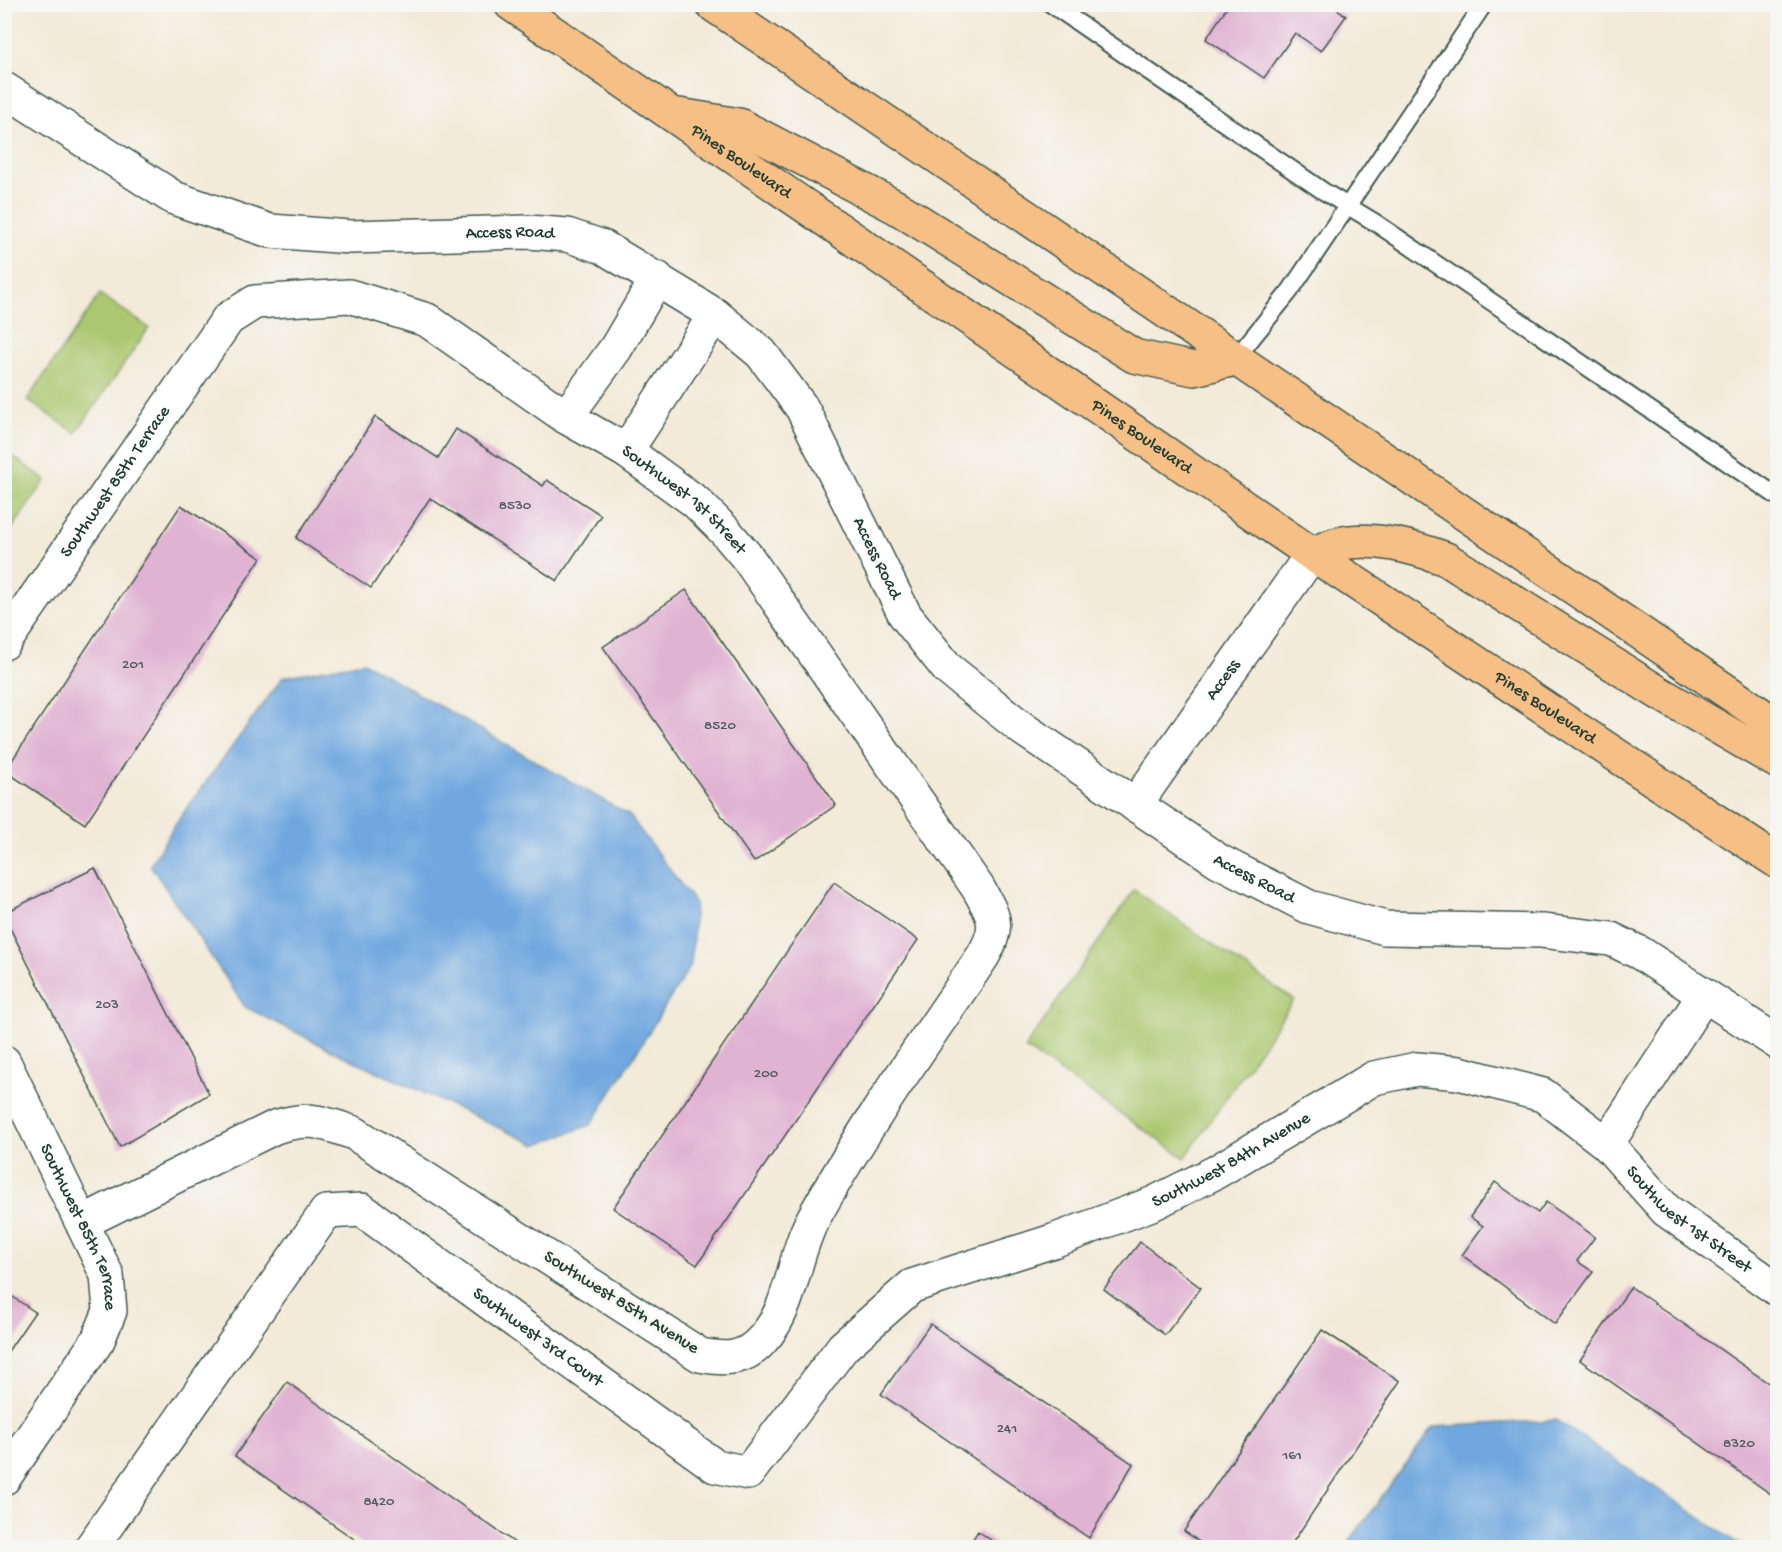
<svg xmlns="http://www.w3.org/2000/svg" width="1782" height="1552" font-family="'Gochi Hand',sans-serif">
	<rect width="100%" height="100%" fill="#f6f6f2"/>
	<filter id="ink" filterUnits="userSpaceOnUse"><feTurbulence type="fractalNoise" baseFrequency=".0167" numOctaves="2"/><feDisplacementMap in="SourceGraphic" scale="12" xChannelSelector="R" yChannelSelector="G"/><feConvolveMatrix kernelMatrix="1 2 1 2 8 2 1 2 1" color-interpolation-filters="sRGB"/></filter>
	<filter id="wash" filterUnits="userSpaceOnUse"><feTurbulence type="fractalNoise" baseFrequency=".008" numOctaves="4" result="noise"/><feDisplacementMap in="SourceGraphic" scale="24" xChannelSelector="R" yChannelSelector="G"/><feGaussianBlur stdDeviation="1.35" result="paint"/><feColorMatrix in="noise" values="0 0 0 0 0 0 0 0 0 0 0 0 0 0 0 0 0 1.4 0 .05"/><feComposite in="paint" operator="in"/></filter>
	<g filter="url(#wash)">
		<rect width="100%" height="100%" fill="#f3ead8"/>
		<path fill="#abc86f" stroke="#658252" stroke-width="1.5" d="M100,294L149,328L76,433L27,400Z
			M5,451L46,480L5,539Z
			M1134,890L1294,1000L1185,1158L1025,1048Z"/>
		<path fill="#70a7df" stroke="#48728a" stroke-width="1.5" d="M363,662L629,815L695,903L691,965L591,1125L536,1145L335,1052L245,1007L150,865L176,823L283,677Z
			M1556,1420L1743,1547H1345L1433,1427Z"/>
		<g id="blocks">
			<path fill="#e0b3d3" d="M1225,4H1330L1346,16L1321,51L1295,33L1264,78L1206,39L1228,6Z
				M375,417L438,458L456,429L543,486L547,480L601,515L557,581L430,498L371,588L296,538Z
				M181,505L261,558L85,824L5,771Z
				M686,590L836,805L754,862L603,647Z
				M95,868L209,1094L120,1147L4,916V913Z
				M834,882L918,940L697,1265L613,1208Z
				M1495,1182L1538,1213L1546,1202L1595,1237L1577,1261L1593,1272L1555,1324L1462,1255L1483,1226L1470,1217Z
				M1140,1242L1201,1288L1165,1335L1104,1289Z
				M1631,1287L1778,1390V1499L1580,1360Z
				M4,1291L35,1312L4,1357Z
				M930,1324L1133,1464L1089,1538L881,1394Z
				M1322,1330L1400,1381L1289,1548H1208L1184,1531Z
				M287,1382L522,1548H367L235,1456Z
				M978,1531L1002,1548H967Z"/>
		</g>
	</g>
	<g filter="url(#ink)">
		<use href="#blocks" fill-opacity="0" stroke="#3f574d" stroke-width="1.5"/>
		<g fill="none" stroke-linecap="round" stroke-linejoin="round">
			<g stroke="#3f574d" stroke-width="20">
				<path id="lane" d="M1051,4L1323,191L1376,223L1778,497
					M1235,359L1290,291L1484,4"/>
			</g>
			<g stroke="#3f574d" stroke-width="36">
				<g id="street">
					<path id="s1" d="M4,89L174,198L270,231L350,237L528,232L567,235L603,247L715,315L761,353L802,408L905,615L948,669L1023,729L1219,861L1309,907L1385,928L1542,931L1611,939L1640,953L1778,1043"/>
					<path d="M566,417L616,348L657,278"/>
					<path d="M626,451L715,315"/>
					<path id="s2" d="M4,643L228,319L255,302L349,296L427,320L566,417L626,451L696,502L725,531L747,557L978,888C994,917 1001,925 983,956C925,1042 863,1128 813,1219C792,1258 793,1307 762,1340C745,1360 725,1360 700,1355L354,1133C321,1122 310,1116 275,1127L83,1222"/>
					<path id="s3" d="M1135,805L1312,554"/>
					<path id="s4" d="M4,1062L107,1275L110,1311L98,1340L4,1478"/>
					<path id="s5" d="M1607,1144L1666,1210L1778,1290"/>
					<path id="s6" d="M91,1548L326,1212L362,1210L715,1466L748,1473L843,1347L912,1286L1053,1241L1154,1203L1216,1172L1374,1078L1417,1069L1459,1073L1543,1095L1607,1144L1704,995"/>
				</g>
			</g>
			<g stroke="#3f574d" stroke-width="36">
				<g id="highway">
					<path id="s7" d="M511,4L1312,554L1778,862"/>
					<path d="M712,4L1778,726"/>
					<path d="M679,115L739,125L896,207L1134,356L1194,369L1235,359"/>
					<path d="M1312,554C1320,551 1329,546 1338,544C1374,536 1413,547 1446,559L1659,693L1778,762"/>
				</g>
			</g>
			<use href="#lane" stroke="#fff" stroke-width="16"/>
			<use href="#street" stroke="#fff" stroke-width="33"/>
			<use href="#highway" stroke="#f5bf86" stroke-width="33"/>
		</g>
	</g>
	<g text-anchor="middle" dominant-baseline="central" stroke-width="5" stroke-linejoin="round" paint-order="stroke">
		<g font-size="15" fill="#4f5a5c">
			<text x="515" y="506">8530</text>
			<text x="133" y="665">201</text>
			<text x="720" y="726">8520</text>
			<text x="107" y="1005">203</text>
			<text x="766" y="1074">200</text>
			<text x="1007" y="1429">241</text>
			<text x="1739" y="1444">8320</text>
			<text x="1292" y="1456">161</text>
			<text x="379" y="1502">8420</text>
		</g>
		<g font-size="18" fill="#1f3d34" stroke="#f6f6f2">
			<text stroke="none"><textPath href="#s7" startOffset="279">Pines Boulevard</textPath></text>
			<text stroke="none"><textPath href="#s1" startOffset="544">Access Road</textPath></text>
			<text stroke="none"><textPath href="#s7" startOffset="765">Pines Boulevard</textPath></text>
			<text stroke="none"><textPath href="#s2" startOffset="196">Southwest 85th Terrace</textPath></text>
			<text stroke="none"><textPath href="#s2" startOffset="916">Southwest 1st Street</textPath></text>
			<text stroke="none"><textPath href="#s1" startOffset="1066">Access Road</textPath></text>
			<text stroke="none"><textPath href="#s3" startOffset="153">Access</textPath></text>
			<text stroke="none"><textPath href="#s7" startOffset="1251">Pines Boulevard</textPath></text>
			<text stroke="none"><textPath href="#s1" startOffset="1570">Access Road</textPath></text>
			<text stroke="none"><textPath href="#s6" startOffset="1510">Southwest 84th Avenue</textPath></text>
			<text stroke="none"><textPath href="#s5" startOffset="112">Southwest 1st Street</textPath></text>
			<text stroke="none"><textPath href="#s4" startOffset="182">Southwest 85th Terrace</textPath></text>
			<text transform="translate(621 1303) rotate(32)">Southwest 85th Avenue</text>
			<text stroke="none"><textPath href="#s6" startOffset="663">Southwest 3rd Court</textPath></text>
		</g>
	</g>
	<rect width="1782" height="1552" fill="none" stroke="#f6f6f2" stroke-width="24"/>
</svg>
